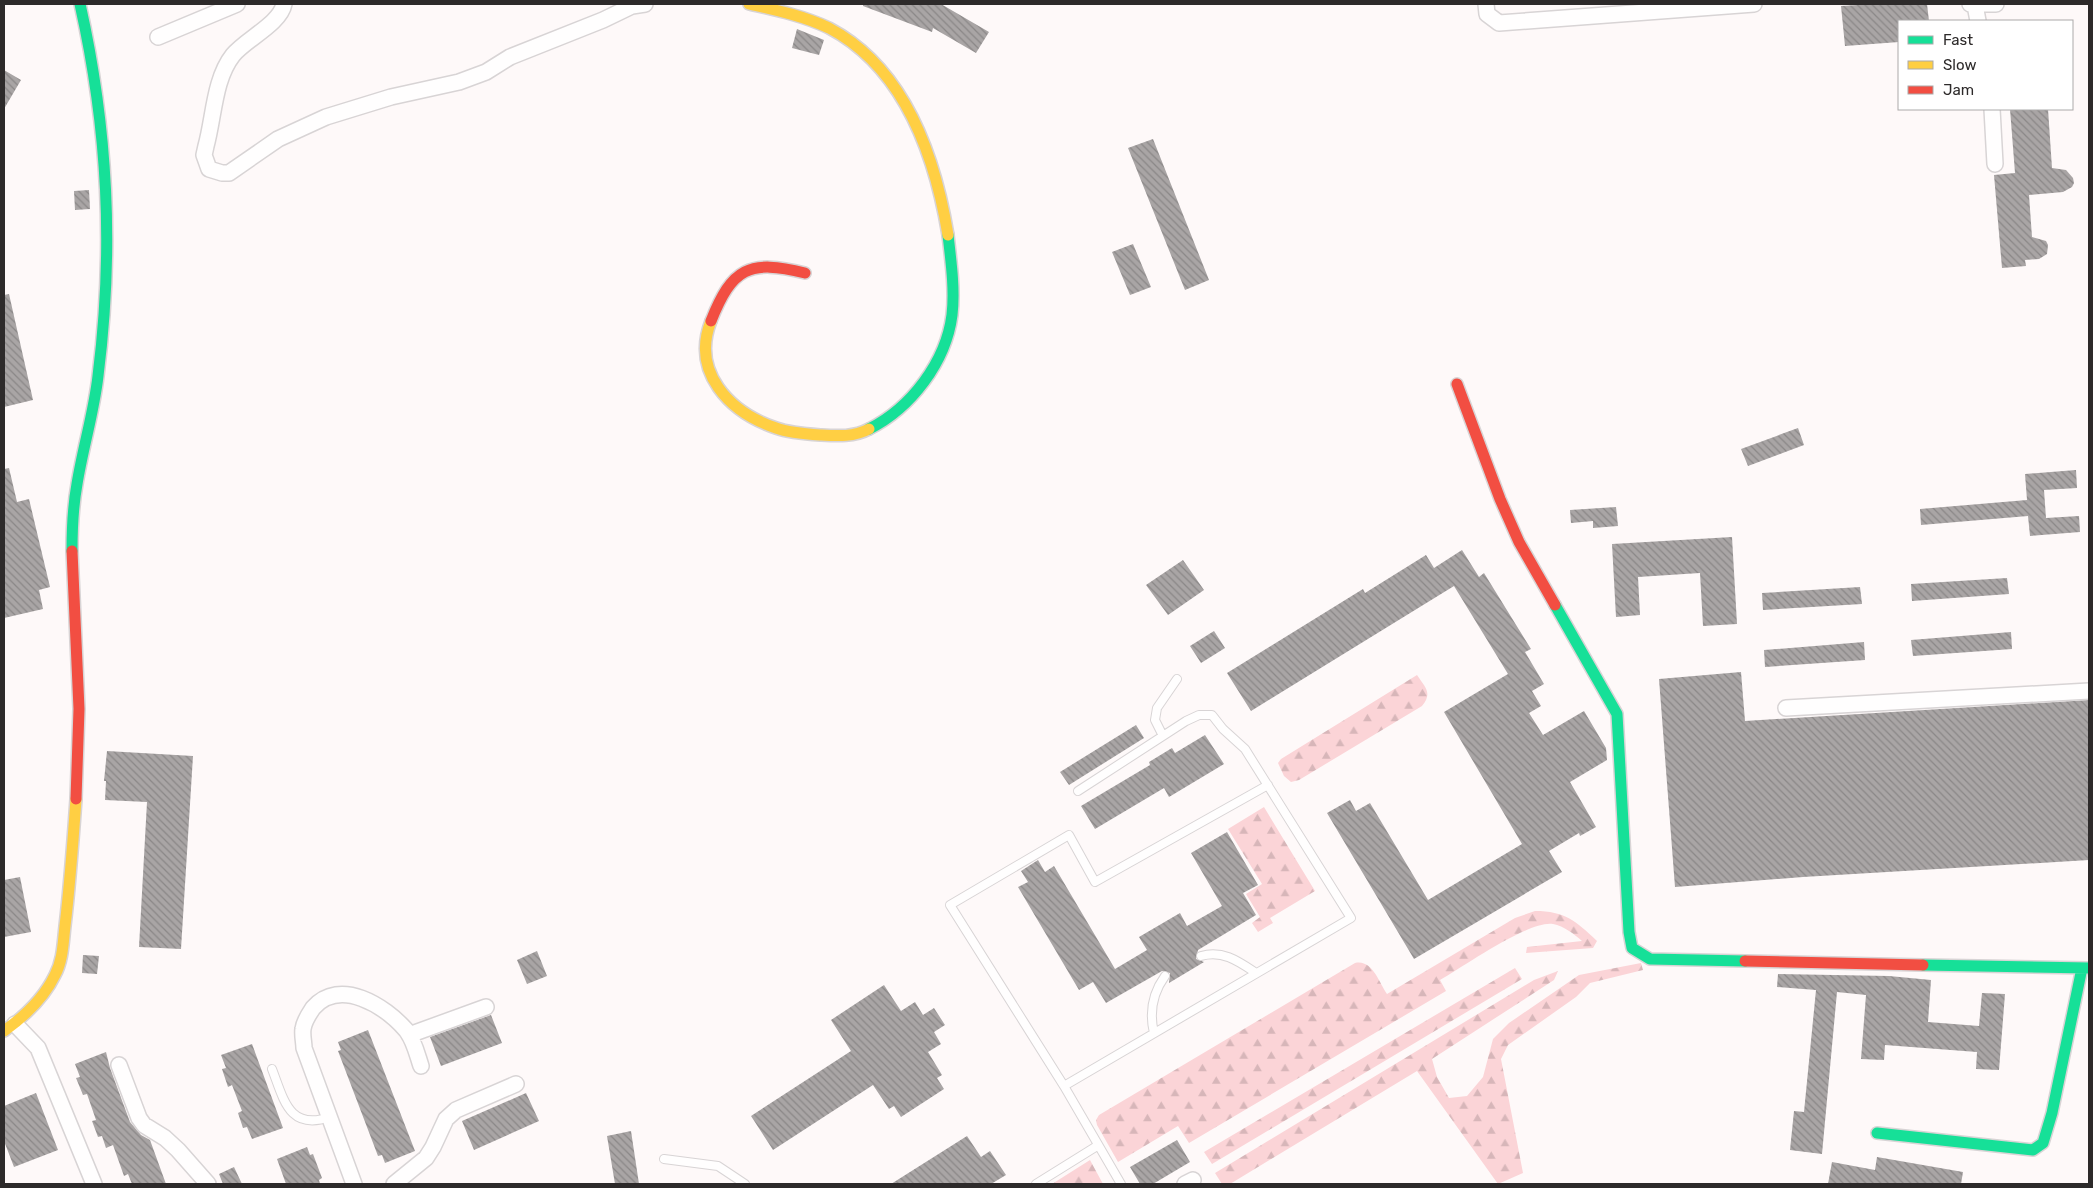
<svg xmlns="http://www.w3.org/2000/svg" width="2093" height="1188" font-family="Rubik,sans-serif">
	<defs>
		<pattern id="forest-firs" width="22" height="20" patternUnits="userSpaceOnUse" patternTransform="scale(1.25)"><rect width="22" height="20" fill="#fbd4d7"/><path d="M5 1l3.5 6h-7zM16 11l3.5 6h-7z" fill="#d7b6b9"/></pattern>
		<pattern id="building-back-hatch" width="6" height="6" patternUnits="userSpaceOnUse" patternTransform="scale(1.25)"><rect width="6" height="6" fill="#a9a5a5"/><path d="M-1 5l2 2M0 0l6 6M5-1l2 2" fill="none" stroke="#8a8787"/></pattern>
	</defs>
	<rect width="100%" height="100%" fill="#fef9f9"/>
	<path fill="url(#forest-firs)" d="M1417,675C1425,687 1433,693 1422,706L1299,780L1291,782L1284,776L1278,763L1281,759Z
		M1264,807L1315,891L1270,918L1273,923L1258,932L1252,923L1260,917L1246,894L1262,884L1228,829Z
		M1535,911C1565,911 1576,921 1597,941L1593,948L1526,953L1527,947L1582,941C1574,934 1564,926 1553,924C1529,920 1463,967 1440,980L1446,991L1189,1143L1178,1126L1118,1162L1097,1125L1096,1120L1099,1115L1355,963C1372,959 1379,982 1387,994L1515,918Z
		M1641,963L1643,970L1590,983L1576,997L1508,1045L1501,1059L1523,1173L1498,1184L1417,1071L1230,1184H1222L1215,1173L1534,980L1558,971L1554,980L1432,1059L1437,1077L1449,1098L1467,1096L1483,1077L1493,1039L1509,1023L1579,975Z
		M1515,968L1522,979L1212,1164L1204,1152Z
		M1090,1160L1103,1184H1052Z"/>
	<path fill="url(#building-back-hatch)" d="M863,4H941L989,32L976,53L933,28L932,32L863,6Z
		M1874,4H1927L1929,21H1899V42L1845,46L1841,6Z
		M797,29L824,40L819,55L792,48Z
		M4,70L21,80L4,109Z
		M2010,109H2048L2052,168L2066,170L2073,178L2074,183L2072,187L2063,192L2029,195L2032,237L2046,241L2048,245L2047,254L2039,259L2025,260L2026,266L2002,268L1994,175L2015,173Z
		M1153,139L1209,280L1185,290L1128,148Z
		M89,190L90,209L75,210L74,191Z
		M1133,244L1151,287L1130,295L1112,252Z
		M9,294L33,400L4,407V295Z
		M1798,428L1804,445L1748,466L1741,449Z
		M9,468L17,502L29,499L50,587L39,590L43,609L4,618V469Z
		M2076,470L2077,488L2044,490L2046,518L2079,516L2080,532L2030,536L2028,516L1921,525L1920,509L2027,500L2025,474Z
		M1616,507L1618,526L1593,528V521L1571,523L1570,510Z
		M1732,537L1737,624L1703,626L1700,573L1638,577L1640,615L1616,617L1612,544Z
		M1462,550L1479,577L1484,573L1531,649L1525,652L1544,684L1532,691L1541,706L1529,713L1543,735L1584,711L1606,748L1607,760L1570,782L1596,827L1580,836L1579,833L1549,851L1562,872L1414,959L1327,813L1350,800L1356,811L1370,803L1428,900L1522,844L1444,712L1508,674L1454,586L1251,711L1227,673L1363,589L1365,593L1426,555L1434,568Z
		M1183,560L1204,590L1168,615L1146,585Z
		M2007,578L2009,594L1912,601L1911,584Z
		M1860,587L1862,604L1763,610L1762,593Z
		M1214,631L1225,648L1201,663L1190,646Z
		M2011,632L2012,649L1913,656L1911,640Z
		M1864,642L1865,660L1765,667L1764,650Z
		M1741,672L1745,721L2089,700V860L1803,877L1675,887L1659,679Z
		M1136,725L1144,738L1069,785L1060,772Z
		M1205,735L1224,764L1169,797L1164,788L1095,829L1081,806L1150,765L1149,762L1172,748L1175,753Z
		M107,751L193,756L181,949L139,947L147,802L105,800L106,781H104Z
		M1227,832L1258,885L1243,893L1256,915L1198,950L1196,959L1204,962L1169,983L1170,973L1162,971L1106,1003L1093,982L1079,990L1018,887L1028,882L1021,871L1038,860L1045,872L1054,866L1115,969L1147,950L1139,937L1180,913L1187,926L1222,906L1191,853Z
		M20,877L31,932L4,937V880Z
		M537,951L547,976L527,984L517,960Z
		M83,955L99,956L97,974L82,973Z
		M1778,974L1889,976L1931,980L1928,1022L1979,1026L1982,993L2005,994L1999,1070L1976,1069L1977,1052L1885,1045L1884,1060L1861,1059L1866,995L1837,992L1822,1154L1790,1150L1794,1111L1804,1112L1816,990L1777,987Z
		M884,985L901,1011L915,1002L923,1015L934,1008L945,1025L934,1032L941,1044L928,1052L942,1075L937,1078L944,1089L901,1117L894,1106L889,1109L873,1085L773,1150L751,1116L851,1051L831,1020Z
		M491,1015L502,1043L441,1066L430,1037Z
		M368,1030L415,1151L385,1163L382,1155L378,1156L338,1051L341,1050L338,1042Z
		M252,1044L283,1128L252,1139L247,1127L243,1128L238,1113L242,1111L232,1085L228,1087L222,1069L226,1068L221,1055Z
		M106,1052L110,1068L130,1122L141,1135L150,1140L166,1184H132L128,1174L124,1176L113,1145L106,1148L102,1136L98,1137L92,1121L96,1120L87,1094L83,1095L76,1078L80,1077L75,1064Z
		M36,1093L58,1150L14,1167L4,1141V1106Z
		M526,1093L539,1121L474,1150L462,1121Z
		M631,1131L639,1184H615L607,1136Z
		M967,1136L981,1157L990,1151L1006,1175L991,1184H891Z
		M1177,1140L1190,1162L1153,1184H1140L1130,1167Z
		M307,1147L310,1155L313,1154L322,1178L319,1180L320,1184H286L277,1159Z
		M1877,1157L1963,1172L1961,1184H1828L1832,1162L1875,1170Z
		M234,1167L242,1184H223L219,1174Z"/>
	<g fill="none" stroke-linecap="round" stroke-linejoin="round">
		<g stroke="#d8d4d5" stroke-width="10">
			<path id="lane" d="M1163,736L1155,720L1157,708L1177,679
				M1201,956C1223,950 1238,961 1256,973
				M1154,1033C1149,1012 1152,994 1165,976
				M272,1069C284,1100 289,1131 330,1117
				M1064,1086L1351,918L1245,749L1223,729L1212,715H1199L1186,721L1078,791
				M664,1159L718,1166L745,1184
				M1036,1184L1097,1146
				M1121,1184L1064,1086L950,905L1069,835L1095,882L1268,785"/>
		</g>
		<g stroke="#d8d4d5" stroke-width="18">
			<path id="street" d="M284,4C280,24 246,39 233,55C214,79 214,117 206,146L204,155L209,169L222,173H229L278,139L326,117L391,97L459,82L486,72L510,57L603,20L632,6L645,4
				M1486,4L1487,14L1499,23L1754,4
				M1970,4H1996
				M1975,5L1978,21
				M158,37L237,4
				M1992,109L1995,164
				M1786,708L2089,691
				M15,1024L38,1048L94,1184
				M409,1035L486,1007
				M119,1065L139,1118L144,1125L165,1138L178,1150L208,1184
				M354,1184L304,1048C304,1042 302,1035 303,1029C304,1021 309,1014 313,1008C340,977 385,1006 406,1030C414,1040 417,1054 421,1066
				M394,1184L426,1158L433,1147L446,1119L456,1110L516,1084
				M1185,1184L1193,1180"/>
		</g>
		<g stroke="#d8d4d5" stroke-width="14">
			<path id="fast" d="M869,429C911,408 946,362 952,315C955,290 951,261 948,235
				M72,551C72,529 73,506 77,484C83,447 94,412 98,376C114,249 108,129 80,4
				M1555,605L1617,714L1629,932L1632,948L1650,959L1745,961
				M1923,965L2089,968
				M1877,1133L2033,1150L2043,1143L2052,1113L2082,968"/>
		</g>
		<g stroke="#d8d4d5" stroke-width="14">
			<path id="slow" d="M749,4C776,10 804,16 829,28C905,68 935,156 948,235
				M711,321C691,372 729,412 776,428C790,433 806,434 821,435C838,436 854,437 869,429
				M4,1031C25,1016 44,998 55,975C63,960 63,943 65,926C70,884 73,842 76,799"/>
		</g>
		<g stroke="#d8d4d5" stroke-width="14">
			<path id="jam" d="M711,321C732,268 749,259 805,273
				M1457,384L1500,499L1519,542L1555,605
				M72,551L79,709L76,799
				M1745,961L1923,965"/>
		</g>
		<use href="#lane" stroke="#fffefe" stroke-width="8"/>
		<use href="#street" stroke="#fffefe" stroke-width="15"/>
		<use href="#fast" stroke="#16e098" stroke-width="11"/>
		<use href="#slow" stroke="#ffcf43" stroke-width="11"/>
		<use href="#jam" stroke="#f24e42" stroke-width="11"/>
	</g>
	<rect width="2093" height="1188" fill="none" stroke="#2d2a2a" stroke-width="10"/>
	<rect x="1898" y="20" width="175" height="90" fill="#ffffff" stroke="#abaaaa"/>
	<rect x="1908" y="36" width="25" height="8" fill="#16e098" stroke="#abaaaa"/>
	<text x="1943" y="45" font-size="15" fill="#2d2a2a">Fast</text>
	<rect x="1908" y="61" width="25" height="8" fill="#ffcf43" stroke="#abaaaa"/>
	<text x="1943" y="70" font-size="15" fill="#2d2a2a">Slow</text>
	<rect x="1908" y="86" width="25" height="8" fill="#f24e42" stroke="#abaaaa"/>
	<text x="1943" y="95" font-size="15" fill="#2d2a2a">Jam</text>
</svg>
